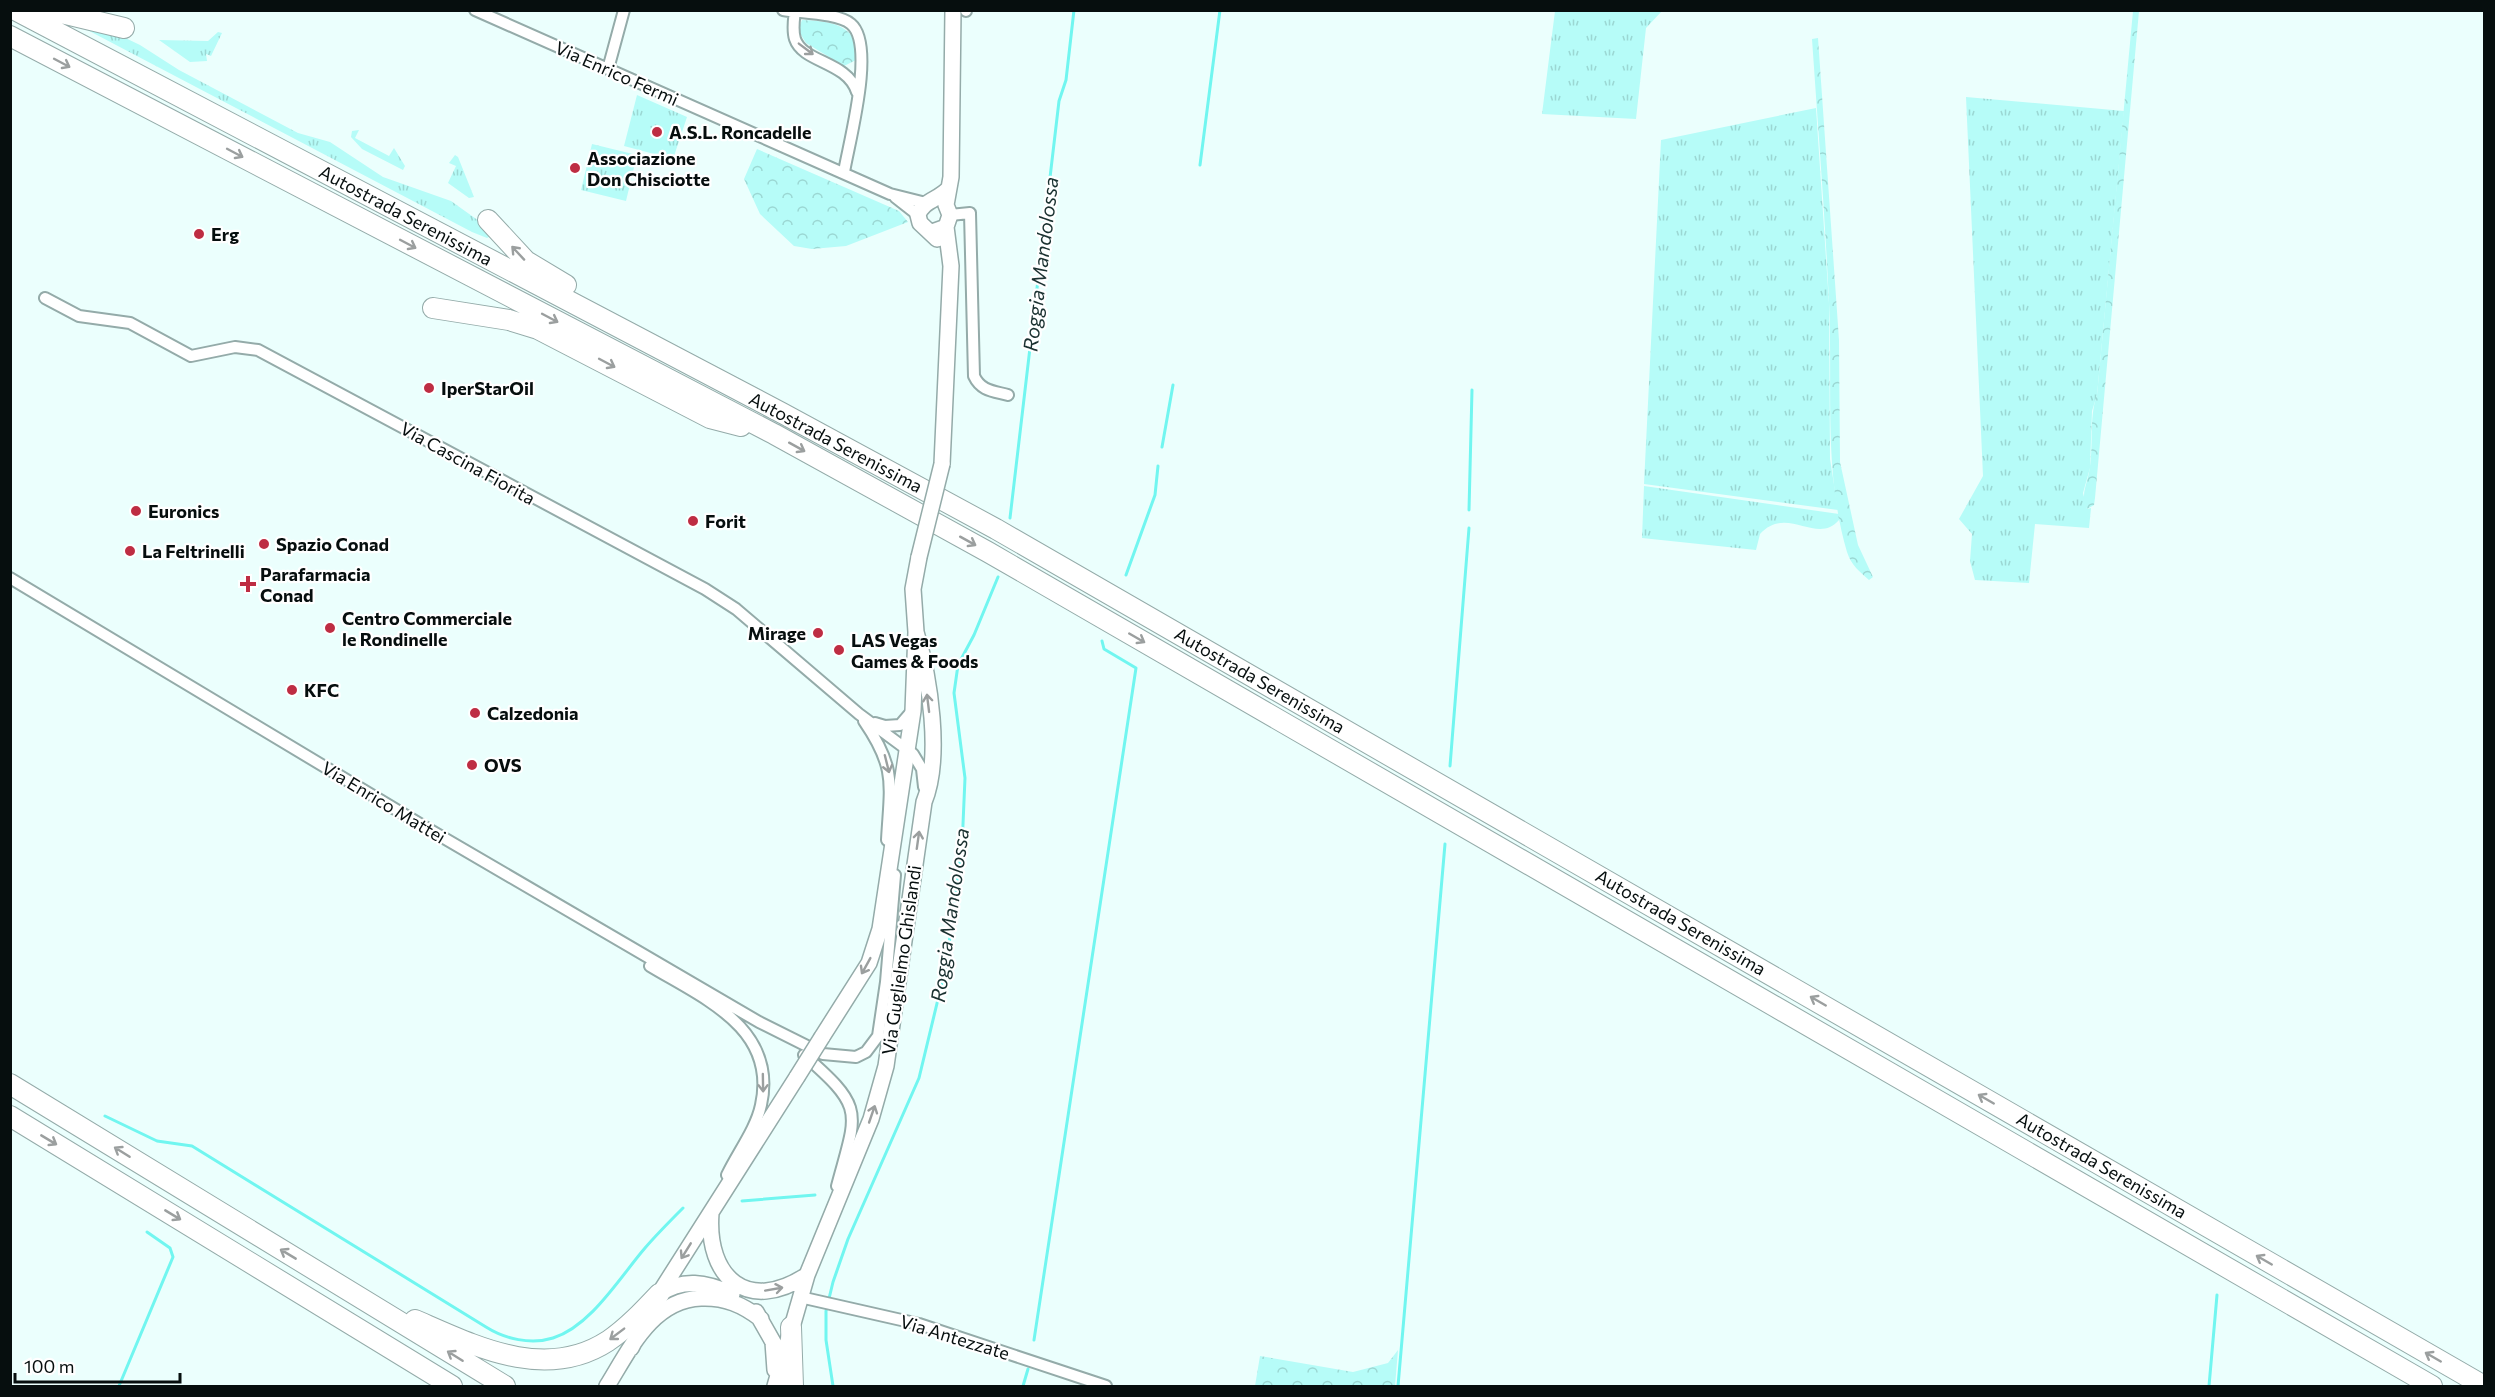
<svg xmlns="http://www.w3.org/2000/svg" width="2495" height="1397" font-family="Commissioner,sans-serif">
	<defs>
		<pattern id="grass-tufts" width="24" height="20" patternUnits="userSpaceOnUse" patternTransform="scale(1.5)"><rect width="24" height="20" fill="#b6fcf8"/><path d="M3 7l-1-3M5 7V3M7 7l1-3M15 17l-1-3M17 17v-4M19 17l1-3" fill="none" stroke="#9bd7d3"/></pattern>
		<pattern id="forest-crowns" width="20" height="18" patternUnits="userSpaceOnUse" patternTransform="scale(1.5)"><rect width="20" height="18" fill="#b6fcf8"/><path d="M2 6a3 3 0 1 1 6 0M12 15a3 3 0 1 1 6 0" fill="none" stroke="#9bd7d3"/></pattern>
	</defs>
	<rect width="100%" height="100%" fill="#ebfffd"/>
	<path fill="url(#grass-tufts)" d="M1555,11H1662L1646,28L1636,119L1542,114Z
		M76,24L115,33L140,45L179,70L298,133L330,142L383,177L451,201L479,221L491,236L487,238L472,232Z
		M218,32L222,33L211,56L206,54L207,61L190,62L159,40L208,41Z
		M637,95L687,117L673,159L624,146Z
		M1966,97L2124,111L2097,395L2092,411L2090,468L2083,493L2087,509L2091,508L2089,528L2035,524L2029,583L1975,580L1970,561L1972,534L1959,519L1983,476Z
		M1816,108L1829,303L1830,459L1838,510L1644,484L1661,140Z
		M359,130L355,138L389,156L394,148L405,166L403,170L362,149L351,137L352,131Z
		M592,144L637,155L626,201L581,190Z
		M455,155L458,157L474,197L469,198L448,183L456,166L449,163Z
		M1644,486L1839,514V520C1817,546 1787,504 1760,534L1756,550L1642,538Z"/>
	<path fill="url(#forest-crowns)" d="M2133,11H2139L2095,498L2094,505L2087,509C2081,497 2085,489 2088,477C2095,450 2088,419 2097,395Z
		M802,20C830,21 861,25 856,60L844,66L806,43L798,30Z
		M1818,38L1839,340L1840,462L1858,545L1873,577L1869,580C1860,572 1851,565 1847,552C1823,471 1833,387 1829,303C1825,215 1818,127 1812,39Z
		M757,149L899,211L908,222L846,246L812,249L794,246L760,214L744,179Z
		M1398,1350L1395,1386H1255L1260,1356L1353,1372L1388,1363Z"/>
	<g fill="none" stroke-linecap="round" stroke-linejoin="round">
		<path stroke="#71f6f0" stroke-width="3" d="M1200,165L1220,10
			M1162,447L1173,385
			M1469,510L1472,390
			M1010,518L1059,101L1066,80L1074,10
			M1126,575L1155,495L1158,466
			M1450,766L1469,528
			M105,1116L157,1141L192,1146L486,1327C505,1339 531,1345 553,1338C591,1326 620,1277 645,1248C657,1234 670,1221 683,1208
			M742,1201L815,1195
			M1034,1340L1136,668L1104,649L1102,641
			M119,1386L173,1257L170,1248L147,1232
			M833,1386L826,1340V1311L833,1282L848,1239L919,1078L946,966L962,847L965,778L954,693L958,665L974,635L998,577
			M1023,1386L1028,1369
			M1398,1386L1445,844
			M2209,1386L2217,1295"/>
		<g stroke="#94aba9" stroke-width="14">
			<path id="street" d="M475,10L890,194L926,203
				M783,10C800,13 838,13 851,24C876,45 849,142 844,172
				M795,10C794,19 792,30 795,39C803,63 847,61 857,92
				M966,10V11
				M608,69L624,10
				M895,197L918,215
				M950,215L970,213L974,376C981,391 993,391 1008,395
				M45,298L79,316L130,323L191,356L235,347L258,350L705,589L736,609L859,714L913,754L922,769L924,787
				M10,578L425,827L759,1022L823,1054L856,1057L866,1052L878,1036L886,982L895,875
				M864,721C897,769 890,785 887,840
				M875,723L885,726L900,725L912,711
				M650,966C703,998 778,1028 761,1105C756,1129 738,1152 727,1175
				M804,1055C866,1109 857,1111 837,1186
				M800,1297L919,1324L1106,1386"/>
		</g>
		<g stroke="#94aba9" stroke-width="18">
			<path id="secondary" d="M932,232L946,227L950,215L946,205L951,177L953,10
				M937,239L920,223L918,215C923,200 939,200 949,188
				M942,464L951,266L946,227
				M822,1037L869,963L880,929L913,711L916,632L913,589L919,557
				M711,1213C706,1278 748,1314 807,1275
				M659,1294C683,1278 706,1282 732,1294
				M756,1312L773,1342L775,1370
				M631,1348L659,1294L797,1077
				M607,1386C630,1349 652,1300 701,1298C725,1297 743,1305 761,1319
				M775,1386L807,1275L871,1119L886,1066L924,802C942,758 930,678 916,632"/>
		</g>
		<g stroke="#94aba9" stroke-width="22">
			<path id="highway" d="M15,10L782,413L996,529L2484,1386
				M49,10L124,28
				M10,36L774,434L988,552L2432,1386
				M488,220L526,261L566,285
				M433,308L509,320L538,329L710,418L741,426
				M10,1084L505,1386
				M10,1116L452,1386
				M415,1320C475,1346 545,1382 608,1341C627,1328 643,1311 659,1294
				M791,1327L793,1386"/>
		</g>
		<use href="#street" stroke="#fff" stroke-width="10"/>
		<use href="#secondary" stroke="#fff" stroke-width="15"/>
		<use href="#highway" stroke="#fff" stroke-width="20"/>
		<g stroke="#94aba9" stroke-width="18" stroke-linecap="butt">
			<path id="secondary-bridge" d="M919,557L942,464
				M797,1077L822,1037"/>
		</g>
		<use href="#secondary-bridge" stroke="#fff" stroke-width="15"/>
	</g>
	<defs><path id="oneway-shaft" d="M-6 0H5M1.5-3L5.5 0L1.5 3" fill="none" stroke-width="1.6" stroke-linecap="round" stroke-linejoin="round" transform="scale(1.5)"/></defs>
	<g stroke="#9b9f9f">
		<use href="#oneway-shaft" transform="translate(806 49) rotate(37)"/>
		<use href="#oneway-shaft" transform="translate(62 63) rotate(28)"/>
		<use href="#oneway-shaft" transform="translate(235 153) rotate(28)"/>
		<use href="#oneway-shaft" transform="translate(408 244) rotate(28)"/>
		<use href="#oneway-shaft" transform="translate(518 253) rotate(-133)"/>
		<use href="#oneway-shaft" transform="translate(550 318) rotate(28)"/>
		<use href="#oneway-shaft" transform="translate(607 363) rotate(28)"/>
		<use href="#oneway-shaft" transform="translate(797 447) rotate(29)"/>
		<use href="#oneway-shaft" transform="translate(968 541) rotate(29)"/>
		<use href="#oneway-shaft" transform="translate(1137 638) rotate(30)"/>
		<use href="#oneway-shaft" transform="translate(928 703) rotate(-97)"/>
		<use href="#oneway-shaft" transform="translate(887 764) rotate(76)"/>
		<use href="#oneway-shaft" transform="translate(918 840) rotate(-82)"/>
		<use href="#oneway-shaft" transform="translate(866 966) rotate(119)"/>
		<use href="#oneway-shaft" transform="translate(1818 1001) rotate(-150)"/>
		<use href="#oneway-shaft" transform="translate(763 1083) rotate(89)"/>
		<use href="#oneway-shaft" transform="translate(1986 1099) rotate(-150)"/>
		<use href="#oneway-shaft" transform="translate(872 1114) rotate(-71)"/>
		<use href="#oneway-shaft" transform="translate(49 1140) rotate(31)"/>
		<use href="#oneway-shaft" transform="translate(122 1152) rotate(-148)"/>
		<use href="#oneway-shaft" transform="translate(173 1215) rotate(31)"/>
		<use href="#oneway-shaft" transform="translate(686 1251) rotate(122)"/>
		<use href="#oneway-shaft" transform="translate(288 1254) rotate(-149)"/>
		<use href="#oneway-shaft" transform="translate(2264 1260) rotate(-150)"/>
		<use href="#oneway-shaft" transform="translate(774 1289) rotate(-10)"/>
		<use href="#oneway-shaft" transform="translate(617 1334) rotate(143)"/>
		<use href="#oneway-shaft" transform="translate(455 1356) rotate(-148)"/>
		<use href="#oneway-shaft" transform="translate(2433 1357) rotate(-150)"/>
	</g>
	<g fill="#be2d43" stroke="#fff" stroke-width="2">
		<circle cx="657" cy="132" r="6"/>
		<circle cx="575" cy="168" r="6"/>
		<circle cx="199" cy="234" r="6"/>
		<circle cx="429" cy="388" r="6"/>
		<circle cx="136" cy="511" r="6"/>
		<circle cx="693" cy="521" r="6"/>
		<circle cx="264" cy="544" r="6"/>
		<circle cx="130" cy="551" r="6"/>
		<path d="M245 575h6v6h6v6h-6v6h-6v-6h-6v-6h6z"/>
		<circle cx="330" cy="628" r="6"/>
		<circle cx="818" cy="633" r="6"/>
		<circle cx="839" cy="650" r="6"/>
		<circle cx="292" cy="690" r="6"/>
		<circle cx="475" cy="713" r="6"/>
		<circle cx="472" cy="765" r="6"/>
	</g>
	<g text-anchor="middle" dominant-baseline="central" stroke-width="4.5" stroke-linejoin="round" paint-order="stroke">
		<g font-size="18" fill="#060e0e" stroke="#fff">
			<text transform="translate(617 73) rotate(24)">Via Enrico Fermi</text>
			<text transform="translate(406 215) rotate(28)">Autostrada Serenissima</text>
			<text transform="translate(836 442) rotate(28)">Autostrada Serenissima</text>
			<text transform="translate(468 463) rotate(29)">Via Cascina Fiorita</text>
			<text transform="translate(1260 680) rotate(30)">Autostrada Serenissima</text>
			<text transform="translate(384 802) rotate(31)">Via Enrico Mattei</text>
			<text transform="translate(1681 922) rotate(30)">Autostrada Serenissima</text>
			<text transform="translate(901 960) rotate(-82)">Via Guglielmo Ghislandi</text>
			<text transform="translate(2102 1165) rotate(30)">Autostrada Serenissima</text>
			<text transform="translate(955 1337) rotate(17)">Via Antezzate</text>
		</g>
		<g font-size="18" font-weight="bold" fill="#060e0e" stroke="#fff" text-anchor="start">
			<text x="669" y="132">A.S.L. Roncadelle</text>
			<text x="587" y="158">Associazione<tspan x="587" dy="21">Don Chisciotte</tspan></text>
			<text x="211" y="234">Erg</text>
			<text x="441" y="388">IperStarOil</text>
			<text x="148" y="511">Euronics</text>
			<text x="705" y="521">Forit</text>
			<text x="276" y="544">Spazio Conad</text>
			<text x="142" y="551">La Feltrinelli</text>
			<text x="260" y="574">Parafarmacia<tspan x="260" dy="21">Conad</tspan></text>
			<text x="342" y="618">Centro Commerciale<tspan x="342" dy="21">le Rondinelle</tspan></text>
			<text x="806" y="633" text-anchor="end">Mirage</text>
			<text x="851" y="640">LAS Vegas<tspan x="851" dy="21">Games &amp; Foods</tspan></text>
			<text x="304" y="690">KFC</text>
			<text x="487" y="713">Calzedonia</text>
			<text x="484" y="765">OVS</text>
		</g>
		<g font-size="20" font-style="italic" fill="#1a3130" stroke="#fff">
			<text transform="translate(1040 264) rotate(-83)">Roggia Mandolossa</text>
			<text transform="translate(949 915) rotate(-82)">Roggia Mandolossa</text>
		</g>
	</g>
	<rect width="2495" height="1397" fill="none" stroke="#060e0e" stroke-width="24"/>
	<path d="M15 1373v9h165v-9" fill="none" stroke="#060e0e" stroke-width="3"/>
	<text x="24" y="1373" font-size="18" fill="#060e0e" stroke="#ffffff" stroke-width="4.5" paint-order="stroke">100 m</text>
</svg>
